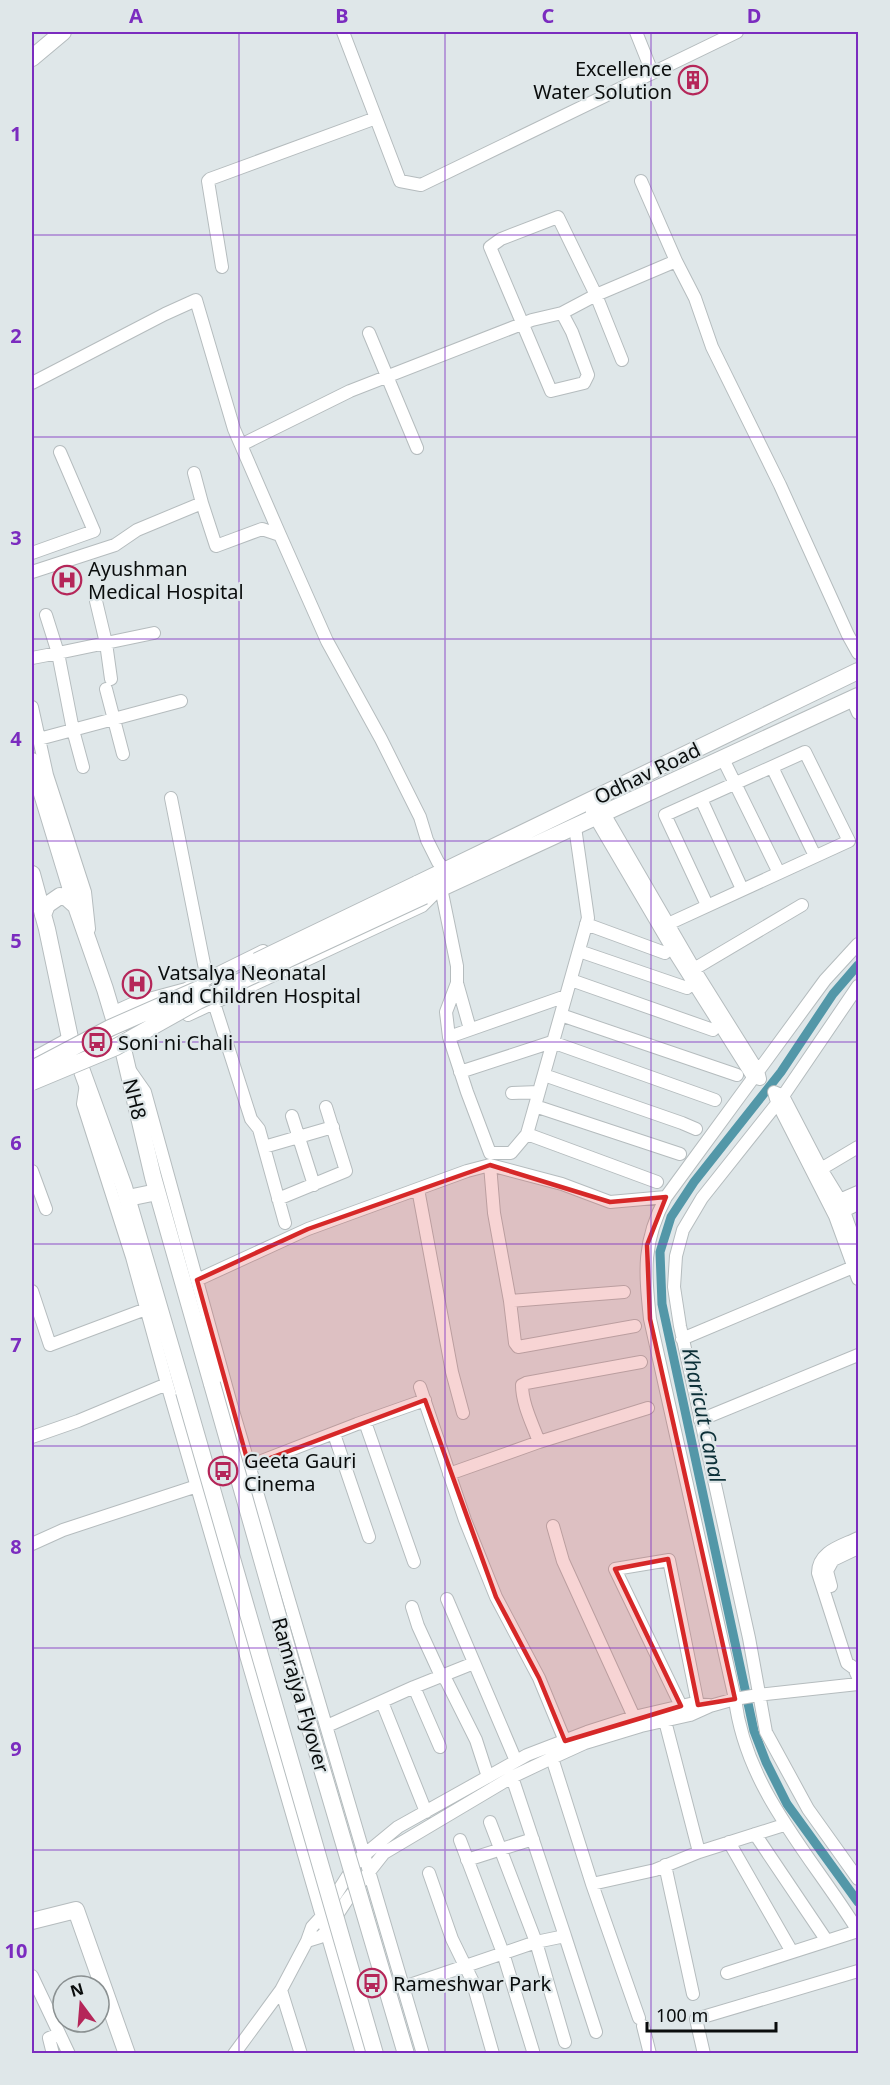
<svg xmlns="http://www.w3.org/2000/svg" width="890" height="2085" font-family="'Noto Sans',sans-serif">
	<rect width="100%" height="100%" fill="#dfe7e9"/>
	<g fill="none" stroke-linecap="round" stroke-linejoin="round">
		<path stroke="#5397a8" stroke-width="9" d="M858,965L833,994L781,1072L694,1182L671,1217L660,1252L662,1304L754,1731L766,1762L787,1804L858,1902"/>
		<g stroke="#b5bcbe" stroke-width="14">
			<path id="minor" d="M343,32L400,181L421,185L737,32
				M636,32L652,72
				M641,181L676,261
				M222,267L208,181L210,179L376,118
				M562,313L572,332L588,375L584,383L551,391L490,247L501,239L558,217L596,295L622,360
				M369,333L417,448
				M32,383L165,314L196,300L234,429L280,535L327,641L381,739L420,817L427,840L438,862L446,871
				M241,445L350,391L532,320L562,313L596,295L676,261L695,298L712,347L780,485L848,635L858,653
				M194,473L202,503
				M32,553L94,531L60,452
				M32,572L115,545L137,530L202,503L216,546L262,529L280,535
				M96,601L106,643L111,679
				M46,615L58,653L154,633
				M32,658L58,653L73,730L83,767
				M106,689L123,754
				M852,699L858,713
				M32,707L47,775L85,892L89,929
				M39,739L181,701
				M723,759L779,873
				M772,767L815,856
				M171,798L207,979
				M701,799L742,889
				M592,812L676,955L753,1077L760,1079L758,1071L696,972L595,798
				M441,888L457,966V983L446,1012L449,1037L467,1092L490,1153H511L527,1134L588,918L575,827
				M586,924L665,953
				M668,924L849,841L805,752L665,815L707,905
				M858,944L825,980L666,1197C642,1242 645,1271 650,1319L735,1699C746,1790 812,1856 858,1931
				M579,951L687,988
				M694,969L802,905
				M571,980L713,1030
				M457,983L470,1029
				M858,986L783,1096L702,1198L683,1230L676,1256L674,1287L680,1326L749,1638L766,1732L808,1809L858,1879
				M214,1003L251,1119L259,1129L285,1223
				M112,1013L134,1003L186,989L263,951
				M188,1015L422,906L433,895
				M561,1015L737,1075
				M449,1037L566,996
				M32,1059L70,1038
				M131,1072L145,1092L231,1404L423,2054
				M460,1072L552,1042L715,1100
				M544,1075L682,1123L696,1129
				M86,1084L83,1104L132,1257L167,1384L362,2054
				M512,1093L539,1092
				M535,1106L680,1154
				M292,1116L314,1185
				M527,1134L657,1182
				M264,1147L333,1127
				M490,1165L494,1213L510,1301L515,1343L518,1347L635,1326
				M821,1169L858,1147
				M32,1171L46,1209
				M418,1189L452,1372L463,1413
				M278,1199L346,1171L326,1107
				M835,1202L858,1192
				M838,1214L858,1204
				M858,1251L840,1200L821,1169L783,1096L774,1092L777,1102L835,1216L858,1279
				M197,1280L308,1229L467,1171L490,1165L562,1184L610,1202L666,1197
				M32,1291L50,1345L146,1309
				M510,1301L624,1292
				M682,1339L858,1265
				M420,1387L465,1520L496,1597L539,1678L565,1741
				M700,1420L858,1355
				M365,1422L414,1562
				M334,1434L369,1537
				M32,1437L78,1421L167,1384
				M539,1442C533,1425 522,1404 522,1385L526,1383L641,1362
				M249,1466L357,1424L425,1400
				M449,1474L539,1442L648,1408
				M553,1526L563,1561L634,1717
				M858,1538C842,1546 818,1551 818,1573L847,1663L854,1668L858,1677
				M32,1544L63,1530L197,1486
				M831,1586L827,1571L833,1560L858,1548
				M447,1599L516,1761
				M412,1607L418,1626L441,1676L446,1680L476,1740L488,1777
				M414,1687L440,1747
				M382,1702L426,1812
				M681,1706L615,1569L669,1560L698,1705
				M665,1721L699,1852
				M327,1726L414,1687L474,1663
				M552,1758L592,1884L639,2018
				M512,1777L565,1936L536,1942L565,2042
				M755,1834L827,1941
				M460,1840L503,1953L533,2051
				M729,1842L792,1952
				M467,1860L533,1839
				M665,1865L693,1994
				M429,1873L452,1939L472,1980L493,2054
				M592,1884L655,1870L699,1852L784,1825
				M565,1936L596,2032
				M307,1941L320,1937L326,1932L347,1900L384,1853L512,1777L552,1758L585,1743L641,1726L690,1715L710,1706L735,1699L758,1695L858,1684
				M727,1973L858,1931
				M32,1976L69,2054
				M404,1987L536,1942L490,1822
				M281,1990L301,2054
				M643,2026L650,2054
				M53,2054L49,2038L59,2034
				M234,2054L281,1990L307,1941L312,1927L322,1916L358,1860L398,1827L527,1755L587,1732L634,1717L690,1704L709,1705
				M704,2054L696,2019L858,1971"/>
		</g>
		<g stroke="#b5bcbe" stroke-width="18">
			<path id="major" d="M32,58L63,32
				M32,761L76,906L105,989L123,1049L153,1177L212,1384
				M32,874L47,929L70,1038L124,1187L184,1392
				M417,884L858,671
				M424,896L858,696
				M43,915L47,905L60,896L67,898L76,906
				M128,1198L157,1192
				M32,1921L76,1910L127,2054"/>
		</g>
		<use href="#minor" stroke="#fff" stroke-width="12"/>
		<use href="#major" stroke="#fff" stroke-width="16"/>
		<g stroke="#b5bcbe" stroke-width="18" stroke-linecap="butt">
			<path id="major-bridge" d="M257,961L417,884
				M32,1069L110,1028L201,988
				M32,1082L116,1047L198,1001L424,896
				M212,1384L309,1725L406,2054
				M184,1392L375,2054"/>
		</g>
		<use href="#major-bridge" stroke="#fff" stroke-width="16"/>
	</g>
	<path fill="#d62828" fill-opacity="0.2" stroke="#d62828" stroke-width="4.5" stroke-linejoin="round" d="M490,1165L610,1202L666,1197L647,1245L650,1319L735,1699L698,1705L668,1559L615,1569L681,1706L565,1741L539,1678L496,1597L425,1400L249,1466L197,1280L308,1229Z"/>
	<path fill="none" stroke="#7b2cbf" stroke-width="1.5" stroke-opacity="0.55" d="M239,32V2054M445,32V2054M651,32V2054M32,235H858M32,437H858M32,639H858M32,841H858M32,1042H858M32,1244H858M32,1446H858M32,1648H858M32,1850H858"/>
	<defs>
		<g id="building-ring" transform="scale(1.5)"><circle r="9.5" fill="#dfe7e9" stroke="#b52659" stroke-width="1.5"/><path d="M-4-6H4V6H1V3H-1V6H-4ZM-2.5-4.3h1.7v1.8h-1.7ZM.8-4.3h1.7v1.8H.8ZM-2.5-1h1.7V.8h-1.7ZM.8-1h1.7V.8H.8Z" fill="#b52659"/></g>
		<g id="hospital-ring" transform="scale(1.5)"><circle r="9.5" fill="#dfe7e9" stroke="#b52659" stroke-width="1.5"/><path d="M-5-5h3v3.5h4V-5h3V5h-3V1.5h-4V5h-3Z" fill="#b52659"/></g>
		<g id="bus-ring" transform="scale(1.5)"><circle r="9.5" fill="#dfe7e9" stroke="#b52659" stroke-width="1.5"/><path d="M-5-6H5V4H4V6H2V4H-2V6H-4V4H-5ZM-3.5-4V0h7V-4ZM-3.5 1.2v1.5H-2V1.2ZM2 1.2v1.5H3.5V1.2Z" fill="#b52659"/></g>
	</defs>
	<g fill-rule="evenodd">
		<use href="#building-ring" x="693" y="80"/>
		<use href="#hospital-ring" x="67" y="580"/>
		<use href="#hospital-ring" x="137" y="984"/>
		<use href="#bus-ring" x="97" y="1042"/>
		<use href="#bus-ring" x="223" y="1471"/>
		<use href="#bus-ring" x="372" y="1983"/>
	</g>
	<g text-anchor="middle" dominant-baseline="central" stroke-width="4.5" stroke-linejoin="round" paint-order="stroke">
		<g font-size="20" fill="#0a0d0d" stroke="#dfe7e9" text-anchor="start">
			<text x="672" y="68" text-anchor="end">Excellence<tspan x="672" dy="23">Water Solution</tspan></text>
			<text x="88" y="568">Ayushman<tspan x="88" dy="23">Medical Hospital</tspan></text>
			<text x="158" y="972">Vatsalya Neonatal<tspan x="158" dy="23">and Children Hospital</tspan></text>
			<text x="118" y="1042">Soni ni Chali</text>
			<text x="244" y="1460">Geeta Gauri<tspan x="244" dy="23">Cinema</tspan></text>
			<text x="393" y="1983">Rameshwar Park</text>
		</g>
		<g font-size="20" fill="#0a0d0d" stroke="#dfe7e9">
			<text transform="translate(647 773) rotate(-26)">Odhav Road</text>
			<text transform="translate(135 1099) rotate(76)">NH8</text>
			<text transform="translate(301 1695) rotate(74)">Ramrajya Flyover</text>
		</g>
		<g font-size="21" font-style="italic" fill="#0d3038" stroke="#dfe7e9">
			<text transform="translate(704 1415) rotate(78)">Kharicut Canal</text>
		</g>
	</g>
	<rect width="890" height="2085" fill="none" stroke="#dfe7e9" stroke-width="66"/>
	<g transform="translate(81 2004) rotate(344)"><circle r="28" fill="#dfe7e9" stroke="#8a9091" stroke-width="1.5"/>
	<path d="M0-4.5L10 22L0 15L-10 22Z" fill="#b52659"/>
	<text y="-9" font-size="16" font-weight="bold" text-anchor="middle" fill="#0a0d0d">N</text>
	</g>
	<path d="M647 2022v9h129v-9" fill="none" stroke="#0a0d0d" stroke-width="3"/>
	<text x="656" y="2022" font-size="18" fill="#0a0d0d" stroke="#dfe7e9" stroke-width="4.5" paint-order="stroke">100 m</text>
	<rect x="33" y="33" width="824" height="2019" fill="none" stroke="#7b2cbf" stroke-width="2"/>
	<g font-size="20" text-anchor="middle" font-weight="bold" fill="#7b2cbf">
		<text x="136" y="23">A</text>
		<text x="342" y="23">B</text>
		<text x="548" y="23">C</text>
		<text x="754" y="23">D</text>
		<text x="16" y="141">1</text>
		<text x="16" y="343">2</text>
		<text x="16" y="545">3</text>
		<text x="16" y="746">4</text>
		<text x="16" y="948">5</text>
		<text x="16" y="1150">6</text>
		<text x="16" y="1352">7</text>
		<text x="16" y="1554">8</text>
		<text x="16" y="1756">9</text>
		<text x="16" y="1958">10</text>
	</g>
</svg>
